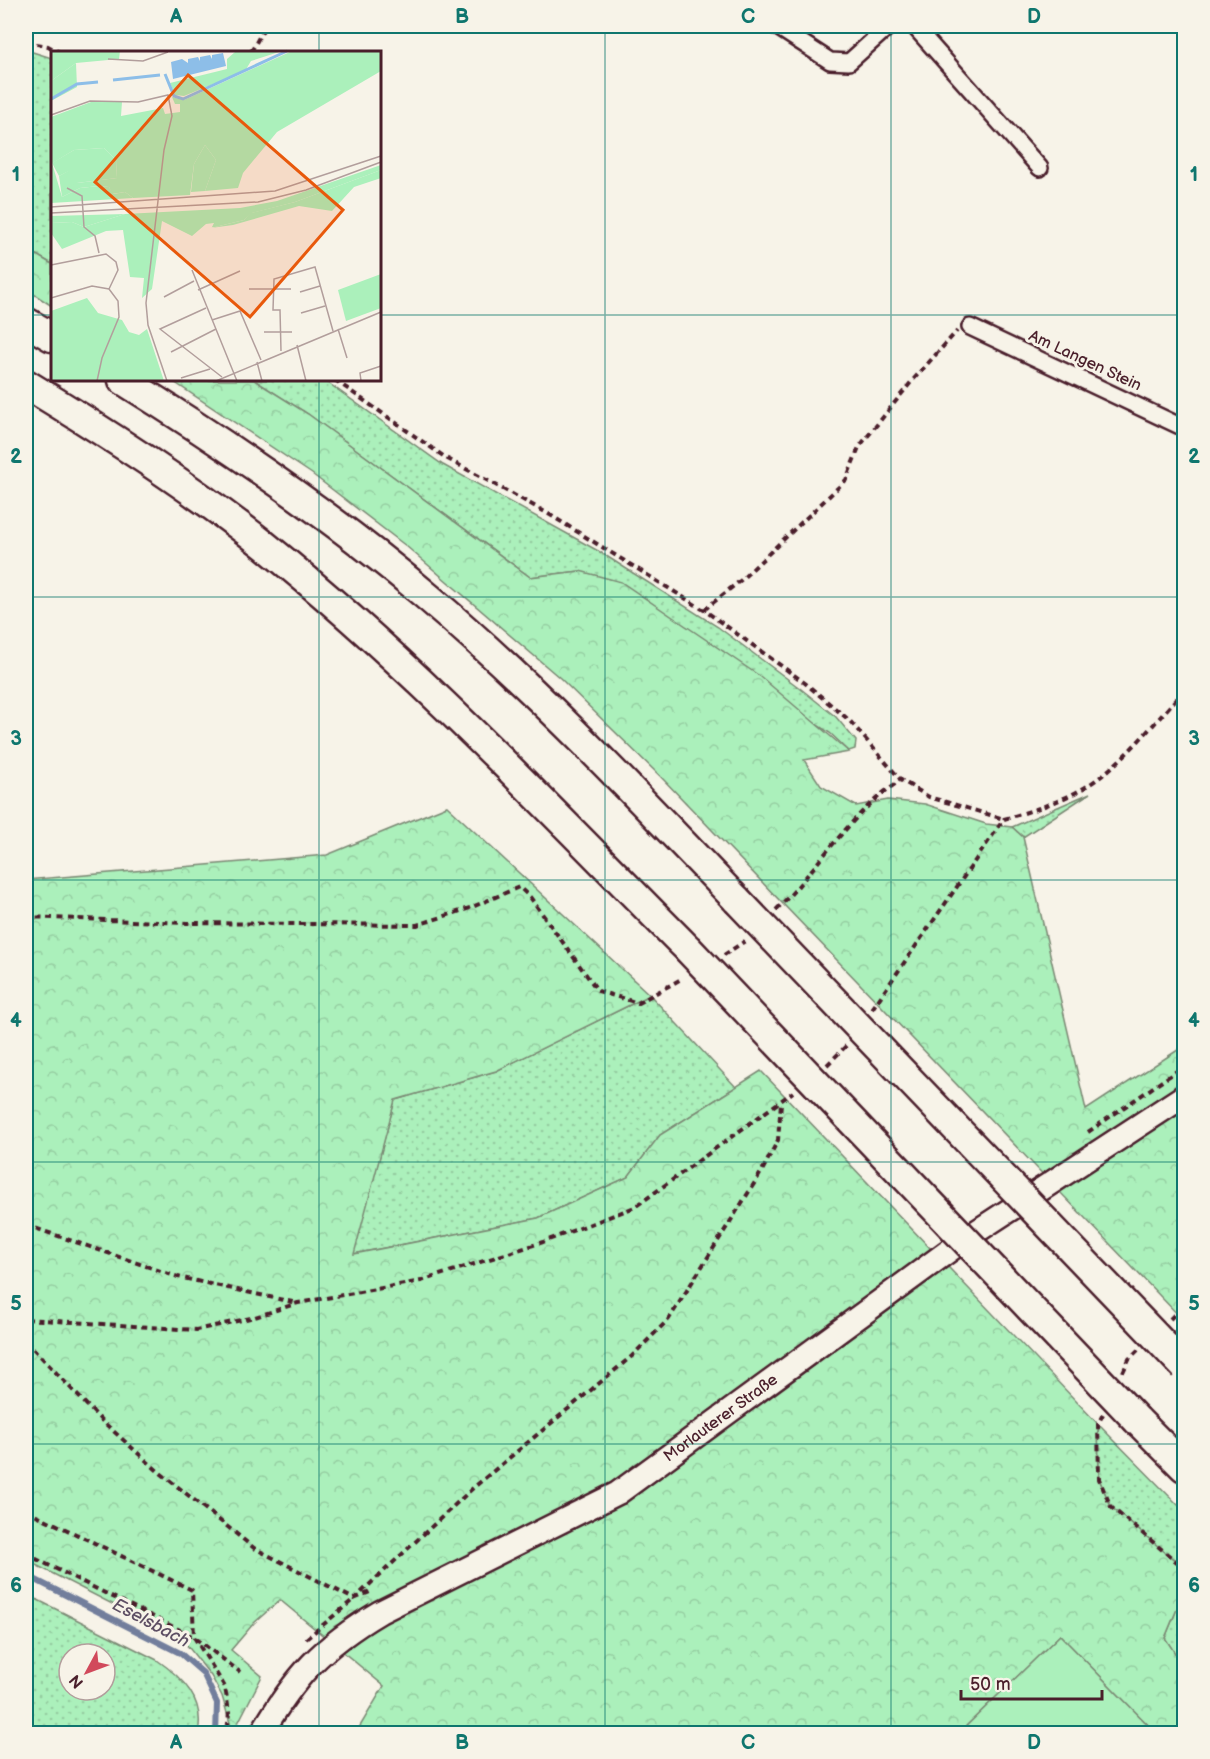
<svg xmlns="http://www.w3.org/2000/svg" width="1210" height="1759" font-family="'Balsamiq Sans',sans-serif">
	<defs>
		<pattern id="grass-dots" width="8" height="8" patternUnits="userSpaceOnUse" patternTransform="scale(1.5)"><rect width="8" height="8" fill="#abf0bb"/><path d="M2 2h.1M6 6h.1" fill="none" stroke="#95cda1" stroke-width="1.8" stroke-linecap="round"/></pattern>
		<pattern id="forest-crowns" width="20" height="18" patternUnits="userSpaceOnUse" patternTransform="scale(1.5)"><rect width="20" height="18" fill="#abf0bb"/><path d="M2 6a3 3 0 1 1 6 0M12 15a3 3 0 1 1 6 0" fill="none" stroke="#95cda1"/></pattern>
	</defs>
	<rect width="100%" height="100%" fill="#f7f3e8"/>
	<filter id="ink" filterUnits="userSpaceOnUse"><feTurbulence type="fractalNoise" baseFrequency=".0167" numOctaves="2"/><feDisplacementMap in="SourceGraphic" scale="12" xChannelSelector="R" yChannelSelector="G"/><feConvolveMatrix kernelMatrix="1 2 1 2 8 2 1 2 1" color-interpolation-filters="sRGB"/></filter>
	<g filter="url(#ink)">
		<path fill="url(#grass-dots)" stroke="#7a8873" stroke-width="1.5" fill-rule="evenodd" d="M26,50L52,58V264L26,249Z
			M254,380H324L443,465L600,552L718,627L801,689L836,717L856,741L855,749L849,751L830,733L580,571L530,577L308,414Z
			M1090,793L1023,837L1012,827Z
			M650,995L736,1087L660,1135L628,1177L538,1218L353,1254L395,1100L496,1071Z
			M1098,1424L1184,1511V1568L1111,1507L1099,1479Z
			M1184,1592V1667L1165,1638Z
			M26,1594L157,1660C183,1678 205,1700 198,1733H26ZM69,1654H105V1690H69Z"/>
		<path fill="url(#forest-crowns)" stroke="#7a8873" stroke-width="1.5" d="M26,249L52,264V306L26,289Z
			M171,380H254L308,414L530,577L580,571L621,582L761,677L849,752L804,760L821,786L856,806L888,800L925,804L986,824L1012,827L1023,837L1086,1110L1184,1046V1321L660,776L560,678L406,546L312,474Z
			M447,806L650,995L496,1071L395,1100L354,1254L538,1218L628,1177L660,1135L761,1071L1098,1424L1099,1479L1111,1507L1184,1568V1592L1165,1638L1184,1667V1732L1181,1729L1176,1733H1156L1060,1635L959,1733H356L384,1686L280,1600L254,1623L231,1650L262,1676L233,1733L222,1696L211,1676L183,1640L26,1560V880L327,855Z"/>
		<path fill="#abf0bb" stroke="#7a8873" stroke-width="1.5" d="M1060,1635L1156,1733H959Z"/>
		<g fill="none" stroke-linecap="round" stroke-linejoin="round">
			<path stroke="#727e9c" stroke-width="6" d="M26,1575L180,1653L203,1673L217,1703L216,1734"/>
			<g stroke="#4a1f2b" stroke-width="20">
				<path id="street" d="M776,26L830,61L849,62L889,26
					M914,26L1040,168
					M970,327L1184,428"/>
			</g>
			<g stroke="#4a1f2b" stroke-width="27">
				<g id="secondary">
					<path id="s1" d="M261,1734C296,1675 321,1647 380,1612L618,1493L965,1239L1184,1096"/>
				</g>
			</g>
			<g stroke="#4a1f2b" stroke-width="33">
				<path id="highway" d="M26,322L52,337
					M123,380C229,446 334,517 429,598C539,691 637,796 737,900
					M26,384C107,433 188,485 263,544C415,666 550,810 687,948
					M1137,1420L1184,1467"/>
			</g>
			<path stroke="#4a1f2b" stroke-width="4" stroke-dasharray="6 4.5" stroke-linecap="butt" d="M26,42L48,46L59,52
				M251,52L265,26
				M335,380L446,458L547,513L704,610L805,683L849,720L901,780L929,797L1004,819
				M704,610L741,580L846,480L859,447L912,381L957,331
				M776,910C818,868 850,813 901,780
				M26,917L187,923L417,925L470,908L519,887L530,897L598,991L638,1003L683,978
				M724,955L745,941
				M872,1009L1004,819C1031,811 1057,803 1082,789C1117,770 1157,720 1184,690
				M827,1065L847,1045
				M1088,1132L1184,1066
				M26,1225L178,1277L297,1303
				M26,1319L196,1330L255,1317L298,1303L421,1281L543,1242L635,1207L793,1092
				M1170,1319L1184,1305
				M26,1341L101,1420L158,1471L254,1548L354,1599L473,1488L632,1356L669,1319L762,1171L778,1140L781,1103
				M1123,1372L1129,1359L1139,1349
				M1103,1414L1098,1424L1099,1479L1111,1507L1184,1568
				M26,1510L192,1590L194,1637L225,1687L229,1712L227,1734
				M26,1554L194,1637L240,1672
				M306,1639L354,1599L372,1591"/>
			<use href="#street" stroke="#f7f3e8" stroke-width="15"/>
			<use href="#secondary" stroke="#f7f3e8" stroke-width="22"/>
			<use href="#highway" stroke="#f7f3e8" stroke-width="28"/>
			<g stroke="#4a1f2b" stroke-width="33" stroke-linecap="butt">
				<path id="highway-bridge" d="M737,900L1184,1366
					M687,948L1137,1420"/>
			</g>
			<use href="#highway-bridge" stroke="#f7f3e8" stroke-width="28"/>
		</g>
	</g>
	<path fill="none" stroke="#0f766e" stroke-width="1.5" stroke-opacity="0.55" d="M319,26V52M605,26V1734M891,26V1734M26,315H52M380,315H1184M319,380V1734M26,597H1184M26,880H1184M26,1162H1184M26,1444H1184"/>
	<g text-anchor="middle" dominant-baseline="central" stroke-width="6" stroke-linejoin="round" paint-order="stroke">
		<g font-size="16" fill="#4a1f2b" stroke="#f7f3e8">
			<text transform="translate(1085 361) rotate(25)">Am Langen Stein</text>
			<text stroke="none"><textPath href="#s1" startOffset="566">Morlauterer Straße</textPath></text>
		</g>
		<g font-size="18" font-style="italic" fill="#5e4f64" stroke="#f7f3e8">
			<text transform="translate(151 1623) rotate(28)">Eselsbach</text>
		</g>
	</g>
	<g transform="translate(51 51)">
		<rect width="330" height="330" fill="#f7f3e8"/>
		<path d="M231,0L200,10L194,20L133,45L124,44L119,32L176,18V8L184,1ZM25,12L26,36L0,50V30ZM154,94L165,109L154,140L140,141L143,113ZM1,112L11,146L29,137L48,135L58,136L62,143L74,141L82,147L0,152ZM330,119V127L303,136L281,160L248,155L182,174L160,177L193,169L200,162L244,151ZM74,163L33,176L21,171L0,172V165ZM36,247L47,262L71,269L78,281L88,284L96,278L113,330H0V260Z" fill="#abf0bb"/>
		<path d="M0,0H69L68,8L25,12L0,30ZM241,0H330V20L226,81L192,122L187,137L154,140L165,109L154,94L143,113L139,144L82,147L74,141L61,143L58,136L48,135L29,137L11,146L8,125L19,119L26,132L66,127L65,109L53,97L23,99L0,113V66L40,51H71L70,65L112,57L114,63L129,61V53H124L121,46L133,49ZM330,114V119L244,151L201,162L193,169L164,176H161L163,172L155,173L141,185L111,170L101,238L91,247L93,227L79,226L72,179L55,180L11,198L0,182V172L21,171L33,176L74,163L189,157L226,150Z" fill="#abf0bb"/>
		<path d="M330,223V257L295,270L287,239Z" fill="#abf0bb"/>
		<path d="M53,97L65,109L66,127L26,132L16,137L13,132L18,120L8,125L1,112L23,99Z" fill="#abf0bb"/>
		<path d="M172,2L175,15L122,28L120,11L131,8L137,12V8L147,6L149,10V6L159,4L161,8V4Z" fill="#8dbee8"/>
		<path fill="none" stroke="#8dbee8" stroke-width="3" d="M114,23L123,45L132,48L236,0M62,29L109,24M0,48L26,33L47,31"/>
		<path fill="none" stroke="#b29e9c" stroke-width="1.5" d="M57,8L92,10L117,1M0,64L39,50L87,51L117,44L121,65L113,99L95,252L97,274L116,330M16,137L31,145L33,176L44,185L48,202M0,156L224,140L330,105M0,162L207,151L255,139L330,111M0,214L55,203L65,211L67,219L58,238M141,219L186,330M198,238H240M147,239L189,220M249,241L269,235M113,246L143,230M0,247L41,235L58,238L67,250L68,266L51,307L46,330M155,257L109,278L171,326M250,262L274,255M161,269L189,260L210,309M287,278L296,307M213,281H241M246,294L255,330M230,300L229,259H222L223,228L264,216L282,280M120,301L165,278M206,311L211,330M130,327L159,318M165,330L330,261M310,330L309,322L330,315"/>
		<path fill="#e8590c" fill-opacity="0.15" stroke="#e8590c" stroke-width="3" d="M137,24L292,159L199,266L44,131Z"/>
		<rect width="330" height="330" fill="none" stroke="#4a1f2b" stroke-width="3"/>
	</g>
	<rect width="1210" height="1759" fill="none" stroke="#f7f3e8" stroke-width="66"/>
	<g transform="translate(87 1672) rotate(229)"><circle r="28" fill="#f7f3e8" stroke="#b29e9c" stroke-width="1.5"/>
	<path d="M0-4.5L10 22L0 15L-10 22Z" fill="#d1495b"/>
	<text y="-9" font-size="16" font-weight="bold" text-anchor="middle" fill="#4a1f2b">N</text>
	</g>
	<path d="M961 1690v9h141v-9" fill="none" stroke="#4a1f2b" stroke-width="3"/>
	<text x="970" y="1690" font-size="18" fill="#4a1f2b" stroke="#f7f3e8" stroke-width="4.5" paint-order="stroke">50 m</text>
	<rect x="33" y="33" width="1144" height="1693" fill="none" stroke="#0f766e" stroke-width="2"/>
	<g font-size="20" text-anchor="middle" font-weight="bold" fill="#0f766e">
		<text x="176" y="23">A</text>
		<text x="462" y="23">B</text>
		<text x="748" y="23">C</text>
		<text x="1034" y="23">D</text>
		<text x="16" y="181">1</text>
		<text x="1194" y="181">1</text>
		<text x="16" y="463">2</text>
		<text x="1194" y="463">2</text>
		<text x="16" y="745">3</text>
		<text x="1194" y="745">3</text>
		<text x="16" y="1027">4</text>
		<text x="1194" y="1027">4</text>
		<text x="16" y="1310">5</text>
		<text x="1194" y="1310">5</text>
		<text x="16" y="1592">6</text>
		<text x="1194" y="1592">6</text>
		<text x="176" y="1749">A</text>
		<text x="462" y="1749">B</text>
		<text x="748" y="1749">C</text>
		<text x="1034" y="1749">D</text>
	</g>
</svg>
